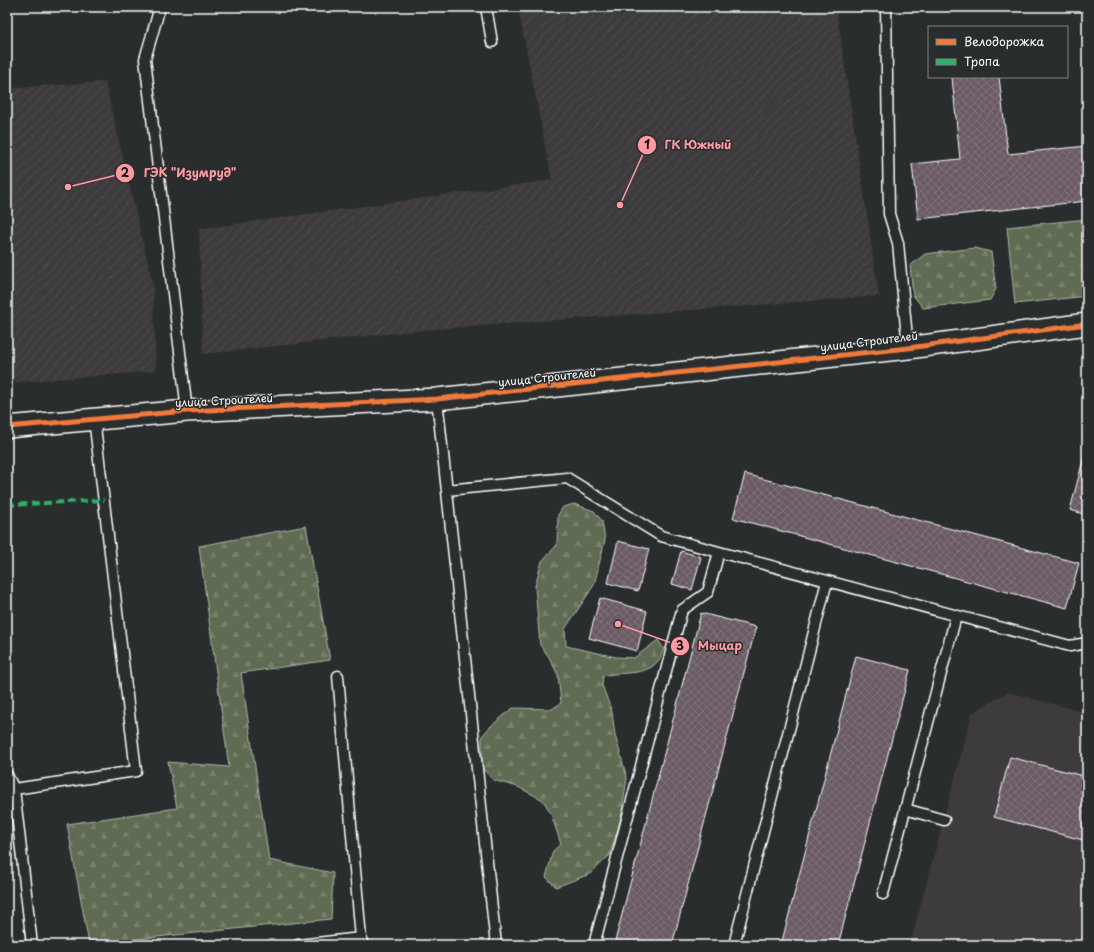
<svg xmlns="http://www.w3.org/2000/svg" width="1094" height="952" font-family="'Playpen Sans',sans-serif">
	<defs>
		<pattern id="industrial-furrows" width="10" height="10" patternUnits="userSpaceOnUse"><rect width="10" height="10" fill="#3e3a3e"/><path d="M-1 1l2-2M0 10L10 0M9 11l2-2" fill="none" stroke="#514e51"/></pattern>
		<pattern id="forest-firs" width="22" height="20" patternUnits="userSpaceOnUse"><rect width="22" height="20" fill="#5f6c53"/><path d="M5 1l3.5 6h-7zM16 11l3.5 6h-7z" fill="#77826d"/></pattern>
		<pattern id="building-cross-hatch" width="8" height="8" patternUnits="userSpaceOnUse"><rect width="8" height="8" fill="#6b5a64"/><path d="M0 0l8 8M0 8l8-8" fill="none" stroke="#81737b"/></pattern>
	</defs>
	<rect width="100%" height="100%" fill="#2a2d2e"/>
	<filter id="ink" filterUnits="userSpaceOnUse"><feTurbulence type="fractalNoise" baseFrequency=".025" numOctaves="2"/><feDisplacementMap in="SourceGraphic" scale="8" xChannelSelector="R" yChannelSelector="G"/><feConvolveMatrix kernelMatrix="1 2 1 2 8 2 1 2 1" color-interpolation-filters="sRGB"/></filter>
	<g filter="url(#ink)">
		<path fill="#3e3a3e" d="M1008,692L1087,713V945H910L972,713Z"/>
		<path fill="url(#industrial-furrows)" d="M518,7H836L879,296L423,330L203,354L199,229L552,180Z
			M105,82L153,285L156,371L7,383V88Z"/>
		<path fill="url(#forest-firs)" stroke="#afb6a9" d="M1087,219V296L1015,304L1007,227Z
			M975,248L991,252L996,289L990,300L923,308L913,295L910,266L925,254Z
			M574,504L594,511L602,521L605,540L594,585L565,629L566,646L616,657L634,658L658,640L664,649C662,653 661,658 658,661C646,677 619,671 603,676L602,685L612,712L615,735L627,778L621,818L610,855L590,874L556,887L546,877L553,851L561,844L551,814L543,800L518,787L493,780L482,768V736L490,727L513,708L552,709L561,703L558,675L549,657L540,645L535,586L542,561L557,545L558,515L563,507Z
			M306,526L330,660L241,673L269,860L333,873L331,919L89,944L67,824L177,808L168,762L229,767L199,546Z"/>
		<path fill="url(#building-cross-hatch)" stroke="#fff" d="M952,77H999L1008,154L1087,146V201L918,219L912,164L960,159Z
			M1087,445V515L1070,510Z
			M745,474L1079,563L1067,608L733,518Z
			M618,541L649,549L638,591L608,583Z
			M681,551L701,557L692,590L672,584Z
			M600,598L647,611L637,651L589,638Z
			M701,613L756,627L672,945H614Z
			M856,656L910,670L838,945H781Z
			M1010,757L1087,777V841L994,817Z"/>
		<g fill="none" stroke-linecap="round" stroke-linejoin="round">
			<g stroke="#fff" stroke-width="13">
				<path id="service" d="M160,7L145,59L187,411
					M486,7L492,42
					M886,7L889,214L898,243L908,348
					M437,399L496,945
					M447,490L567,478L661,536L719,552
					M338,676L361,938
					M7,775L14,789
					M905,809L944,820
					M883,894L956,616
					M32,945L14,789L136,771L94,418
					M298,945L361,938L363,945
					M594,945L682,610L708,592L719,552L1070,646L1087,643
					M734,945L827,581"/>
			</g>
			<g stroke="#fff" stroke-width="24">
				<path id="minor" d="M7,427L187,411L437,399L908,348L1087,324"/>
			</g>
			<use href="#service" stroke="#2a2d2e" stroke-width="10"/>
			<use href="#minor" stroke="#2a2d2e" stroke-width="21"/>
			<path stroke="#2db169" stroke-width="4" stroke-dasharray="8 4" stroke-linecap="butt" d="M7,505L104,500"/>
			<g stroke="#2a2d2e" stroke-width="8">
				<path id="cycleway" d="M7,427L187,411L437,399L908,348L1087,324"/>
			</g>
			<use href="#cycleway" stroke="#f17a3a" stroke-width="5"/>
		</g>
	</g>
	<g text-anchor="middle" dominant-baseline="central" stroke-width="3" stroke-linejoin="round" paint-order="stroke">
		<g font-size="11" fill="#fff" stroke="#2a2d2e">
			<text transform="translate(869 341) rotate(-7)">улица Строителей</text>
			<text transform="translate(547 377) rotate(-6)">улица Строителей</text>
			<text transform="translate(224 400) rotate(-3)">улица Строителей</text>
		</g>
	</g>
	<path fill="none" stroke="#ff9aa2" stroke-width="1.5" d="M620 205L647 145M68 187L125 173M618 624L680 646"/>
	<g fill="#ff9aa2" stroke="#2a2d2e" stroke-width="1.5">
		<circle cx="620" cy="205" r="4"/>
		<circle cx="68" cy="187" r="4"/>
		<circle cx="618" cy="624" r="4"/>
		<circle cx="647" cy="145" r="10"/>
		<circle cx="125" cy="173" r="10"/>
		<circle cx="680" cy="646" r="10"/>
	</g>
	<g font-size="12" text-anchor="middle" font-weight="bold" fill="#111">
		<text x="647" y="149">1</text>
		<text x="125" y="177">2</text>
		<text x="680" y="650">3</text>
	</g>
	<g font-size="12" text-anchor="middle" font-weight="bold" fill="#ff9aa2" stroke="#2a2d2e" stroke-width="3" stroke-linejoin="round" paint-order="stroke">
		<text x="698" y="149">ГК Южный</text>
		<text x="190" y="177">ГЭК "Изумруд"</text>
		<text x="720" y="650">Мыцар</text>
	</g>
	<rect width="1094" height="952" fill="none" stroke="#2a2d2e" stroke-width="24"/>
	<rect x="12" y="12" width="1070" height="928" fill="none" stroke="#fff" stroke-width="1.5" filter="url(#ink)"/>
	<rect x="928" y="26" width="140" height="52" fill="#2a2d2e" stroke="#7f8182"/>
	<rect x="936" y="39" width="20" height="6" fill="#f17a3a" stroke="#7f8182"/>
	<text x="964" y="46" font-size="12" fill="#ffffff">Велодорожка</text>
	<rect x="936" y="59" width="20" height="6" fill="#2db169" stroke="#7f8182"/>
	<text x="964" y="66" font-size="12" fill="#ffffff">Тропа</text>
</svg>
